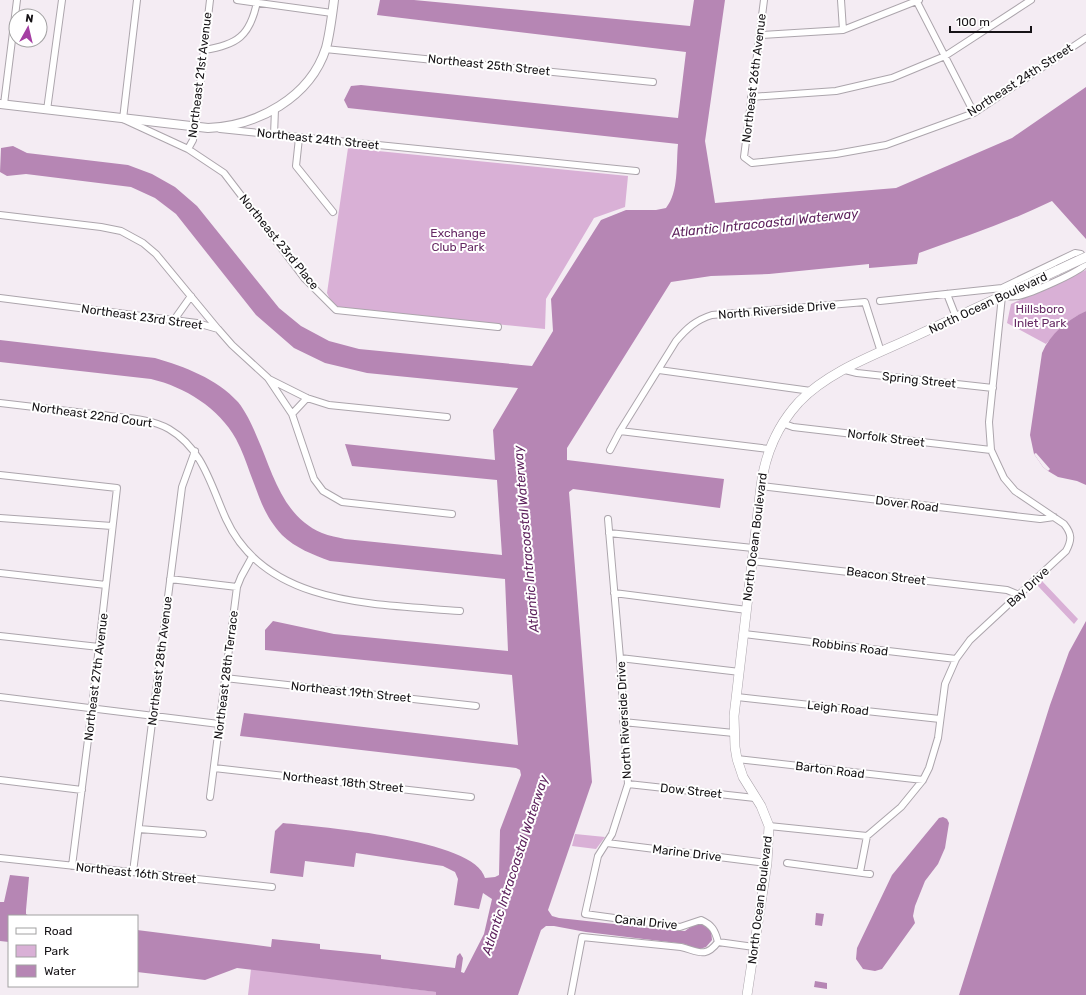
<svg xmlns="http://www.w3.org/2000/svg" width="1086" height="995" font-family="Rubik,sans-serif">
	<rect width="100%" height="100%" fill="#f4ecf3"/>
	<path fill="#d9b0d6" d="M348,148L628,176L625,207L594,218L546,299L545,329L334,308L327,293Z
		M1086,270V311C1069,319 1058,330 1046,344L1007,323L1011,304Z
		M1042,581L1078,619L1074,624L1037,585Z
		M575,834L605,837L596,849L572,846Z
		M251,969L437,992L436,995H248Z"/>
	<path fill="#b686b4" d="M380,0H414L690,26L694,0H725L705,141L715,203L896,188L1012,138L1086,87V239L1052,201C1009,222 964,237 919,253L917,264L869,268V264L769,274L711,276L671,282L567,448V460L724,479L720,508L573,489L569,492L592,782L548,910L552,916L559,918L669,930L685,931L692,926L700,924L704,925L711,930L712,940L706,947L697,950L685,944L586,932L554,926H546L541,930L518,995H436V992L237,968L205,980L137,972V930L271,947L272,939L320,944V949L381,955V959L455,968L457,956L460,953L463,958L461,972L464,973L484,934L492,899L483,893L479,909L454,905L458,879L455,872L443,866L356,853L354,867L305,861L303,877L270,873L275,831L283,823C319,827 476,839 485,878L495,877L499,875L500,830L521,775L520,770L516,768L240,736L244,713L518,745L512,675L265,650V630L273,621L334,634L508,651L505,579L330,561C314,555 295,548 282,535C263,514 260,498 250,473C246,462 242,450 236,439C219,408 185,387 151,379L0,362V340L155,358C185,367 216,378 238,402C246,412 252,425 257,437C273,473 282,516 322,533C329,536 338,537 345,539L502,555L497,480L352,466L345,444L495,460L493,430L518,388L367,373L325,363L294,348L256,315L176,214L155,198L131,187L26,174L7,176L0,172L1,148L13,146L27,153L128,165L152,174L175,187L197,206L279,308L301,326L329,341L359,349L532,366L553,331L551,299L601,220L626,210H656L666,208C679,192 676,164 678,144L348,108L344,100L351,86L361,85L678,118L686,52L377,15Z
		M1086,311V485L1077,481L1058,477L1048,471L1043,467L1034,454L1030,435L1042,353C1050,334 1067,320 1086,311Z
		M1086,621V995H959L1050,705L1069,652Z
		M943,817L947,819L949,823L945,848L938,864L925,881L915,906L913,916L915,923L882,969L875,971L863,969L856,959L857,948L892,875L939,818Z
		M10,875L29,877L26,910V914L29,916H9V942L0,941V902H4Z
		M816,913L824,914L822,926L815,925Z
		M815,981L827,983V989L814,987Z"/>
	<path fill="#f4ecf3" d="M1036,453L1050,469L1048,471L1043,467L1034,454Z"/>
	<g fill="none" stroke-linecap="round" stroke-linejoin="round">
		<g stroke="#aca5ac" stroke-width="8">
			<path id="minor" d="M137,0L123,119L188,149L224,173L305,279L336,310L498,327
				M237,0L332,13
				M764,0L744,157L752,163L836,154L886,145L974,113L1086,38
				M841,0L843,30
				M916,0L974,113
				M761,35L843,30L919,0
				M325,49L653,82
				M204,50C237,45 250,36 257,2
				M751,97L836,91L892,78L945,56L1031,0
				M4,104L17,0
				M47,110L62,0
				M220,129L636,171
				M274,135L275,109
				M299,138L296,166L333,212
				M188,149L193,140L195,127L210,0
				M0,215L101,227L121,231L143,243L156,254L217,328
				M947,294L956,317
				M0,298L197,323L218,329L232,345L268,378L292,414L314,479L323,491L342,502L452,514
				M174,320L191,296
				M659,370L811,391
				M845,370L857,373L993,388
				M269,379L307,398L329,405L447,417
				M0,403C34,407 68,411 102,415C124,418 150,418 169,429C203,449 211,486 226,519C266,607 378,604 460,611
				M292,414L307,398
				M782,423L793,427L991,450
				M620,431L769,449
				M610,450L620,431L676,341C687,328 696,320 712,315L865,302L881,352
				M0,475L117,488L92,708L72,866
				M761,486L1040,519L1054,517
				M0,518L112,526
				M609,533L753,548
				M752,561L1007,590L1019,595
				M0,573L106,585
				M170,579L237,587
				M614,593L747,610
				M744,634L956,659
				M0,636L99,647
				M620,658L740,672
				M225,678L476,706
				M0,697L219,724
				M737,697L940,719
				M623,722L734,733
				M737,759L923,780
				M214,768L471,797
				M0,780L82,790
				M628,784L755,798
				M210,797L237,587L241,577L252,557
				M769,826L867,836
				M139,829L203,834
				M607,843L767,863
				M0,858L272,887
				M787,863L870,874
				M133,872L182,487L195,451
				M860,872L867,836L901,807L923,780L929,768L938,738L945,684L956,659L970,640L1066,551C1072,540 1072,534 1064,524L1015,491L1004,478L991,450L989,422L1002,296C1007,296 1013,297 1018,296C1029,294 1083,271 1086,263L1081,254L1075,253L1002,288L880,301
				M718,942L754,947
				M571,995L582,937L681,947C698,951 705,959 718,942C715,930 712,925 701,920L680,927L585,914L598,856L612,834L628,784L620,658L608,519"/>
		</g>
		<g stroke="#aca5ac" stroke-width="10">
			<path id="tertiary" d="M0,104L208,128C257,126 310,98 326,48C330,33 332,16 334,0"/>
		</g>
		<g stroke="#aca5ac" stroke-width="10">
			<path id="secondary" d="M747,995L767,863L769,826L761,806L743,777L737,759L735,747L734,716L761,486C765,455 777,426 799,402C828,372 872,356 909,339C959,316 1008,293 1058,270"/>
		</g>
		<use href="#minor" stroke="#fff" stroke-width="6"/>
		<use href="#tertiary" stroke="#fff" stroke-width="8"/>
		<use href="#secondary" stroke="#fff" stroke-width="9"/>
		<g stroke="#aca5ac" stroke-width="10" stroke-linecap="butt">
			<path id="secondary-bridge" d="M1058,270L1086,257"/>
		</g>
		<use href="#secondary-bridge" stroke="#fff" stroke-width="9"/>
	</g>
	<g text-anchor="middle" dominant-baseline="central" stroke-width="4" stroke-linejoin="round" paint-order="stroke">
		<g font-size="12" fill="#161316" stroke="#fff">
			<text transform="translate(489 65) rotate(6)">Northeast 25th Street</text>
			<text transform="translate(200 75) rotate(-83)">Northeast 21st Avenue</text>
			<text transform="translate(754 78) rotate(-83)">Northeast 26th Avenue</text>
			<text transform="translate(1020 80) rotate(-33)">Northeast 24th Street</text>
			<text transform="translate(318 139) rotate(6)">Northeast 24th Street</text>
			<text transform="translate(279 242) rotate(51)">Northeast 23rd Place</text>
			<text transform="translate(988 303) rotate(-25)">North Ocean Boulevard</text>
			<text transform="translate(777 310) rotate(-5)">North Riverside Drive</text>
			<text transform="translate(142 317) rotate(8)">Northeast 23rd Street</text>
			<text transform="translate(919 380) rotate(6)">Spring Street</text>
			<text transform="translate(92 415) rotate(8)">Northeast 22nd Court</text>
			<text transform="translate(886 438) rotate(7)">Norfolk Street</text>
			<text transform="translate(907 504) rotate(7)">Dover Road</text>
			<text transform="translate(755 537) rotate(-83)">North Ocean Boulevard</text>
			<text transform="translate(886 576) rotate(7)">Beacon Street</text>
			<text transform="translate(1028 587) rotate(-43)">Bay Drive</text>
			<text transform="translate(850 647) rotate(7)">Robbins Road</text>
			<text transform="translate(160 661) rotate(-83)">Northeast 28th Avenue</text>
			<text transform="translate(226 675) rotate(-83)">Northeast 28th Terrace</text>
			<text transform="translate(96 677) rotate(-83)">Northeast 27th Avenue</text>
			<text transform="translate(351 692) rotate(6)">Northeast 19th Street</text>
			<text transform="translate(838 708) rotate(6)">Leigh Road</text>
			<text transform="translate(624 720) rotate(-93)">North Riverside Drive</text>
			<text transform="translate(830 770) rotate(7)">Barton Road</text>
			<text transform="translate(343 782) rotate(6)">Northeast 18th Street</text>
			<text transform="translate(691 791) rotate(6)">Dow Street</text>
			<text transform="translate(687 853) rotate(7)">Marine Drive</text>
			<text transform="translate(136 873) rotate(6)">Northeast 16th Street</text>
			<text transform="translate(760 900) rotate(-83)">North Ocean Boulevard</text>
			<text transform="translate(646 922) rotate(6)">Canal Drive</text>
		</g>
		<g font-size="12" fill="#662a64" stroke="#fff">
			<text x="458" y="233">Exchange<tspan x="458" dy="14">Club Park</tspan></text>
			<text x="1040" y="309">Hillsboro<tspan x="1040" dy="14">Inlet Park</tspan></text>
		</g>
		<g font-size="13" font-style="italic" fill="#5f235e" stroke="#fff">
			<text transform="translate(765 223) rotate(-6)">Atlantic Intracoastal Waterway</text>
			<text transform="translate(526 539) rotate(-95)">Atlantic Intracoastal Waterway</text>
			<text transform="translate(515 865) rotate(-72)">Atlantic Intracoastal Waterway</text>
		</g>
	</g>
	<rect x="8" y="915" width="130" height="72" fill="#ffffff" stroke="#a2a1a2"/>
	<rect x="16" y="928" width="20" height="6" fill="#ffffff" stroke="#a2a1a2"/>
	<text x="44" y="935" font-size="12" fill="#161316">Road</text>
	<rect x="16" y="945" width="20" height="12" fill="#d9b0d6" stroke="#a2a1a2"/>
	<text x="44" y="955" font-size="12" fill="#161316">Park</text>
	<rect x="16" y="965" width="20" height="12" fill="#b686b4" stroke="#a2a1a2"/>
	<text x="44" y="975" font-size="12" fill="#161316">Water</text>
	<g transform="translate(28 28) rotate(8)"><circle r="19" fill="#ffffff" stroke="#a2a1a2"/>
	<path d="M0-3L7 15L0 10L-7 15Z" fill="#a53fa3"/>
	<text y="-6" font-size="11" font-weight="bold" text-anchor="middle" fill="#161316">N</text>
	</g>
	<path d="M950 26v6h81v-6" fill="none" stroke="#161316" stroke-width="2"/>
	<text x="956" y="26" font-size="12" fill="#161316" stroke="#ffffff" stroke-width="3" paint-order="stroke">100 m</text>
</svg>
